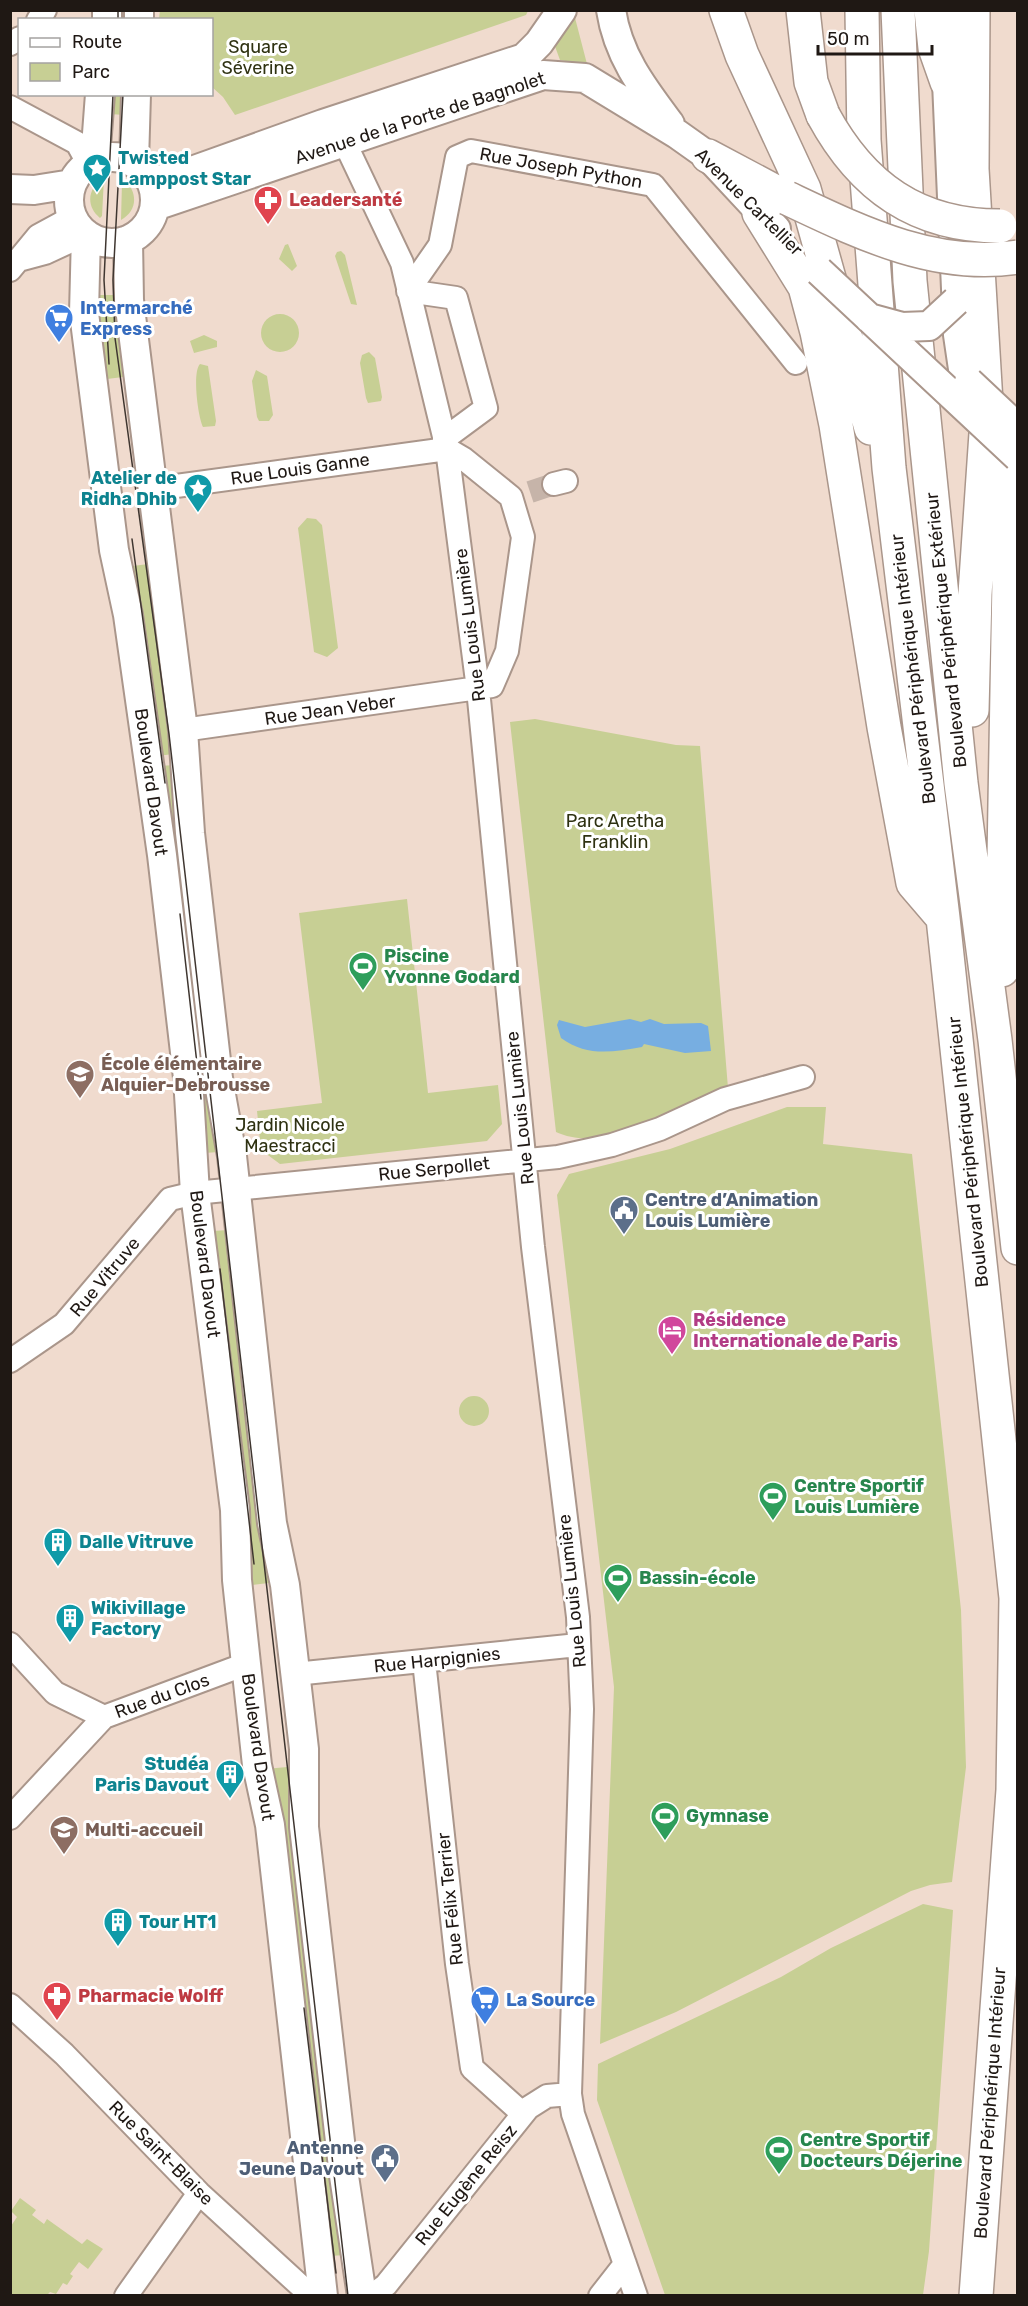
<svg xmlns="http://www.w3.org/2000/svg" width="1028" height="2306" font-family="Rubik,sans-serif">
	<rect width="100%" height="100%" fill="#f0dbce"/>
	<path fill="#c7cf94" d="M160,10H528V11L526,15L235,115L223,97L212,87V20L159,19Z
		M574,14L587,64L586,65L560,60L553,41Z
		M110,95H126L125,115L109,114Z
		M104,178L102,216L100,218C85,206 88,187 104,178Z
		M126,181C138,194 137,211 121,220L122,182Z
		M288,244L297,266L292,271L279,259L285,245Z
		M341,251L345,255L357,305L351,304L335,256L337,252Z
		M92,295H120L131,376L99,380Z
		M261 333a19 19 0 1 1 38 0a19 19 0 1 1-38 0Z
		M204,335L217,341V347L194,353L190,341Z
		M369,352L375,358L382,397L381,401L368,403L366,398L360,363L362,355Z
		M200,364L208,366L216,421L215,426L203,427C198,417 192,372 200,364Z
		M256,370L267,376L273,415L269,421H259L257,417L252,381Z
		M307,518L316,519L322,525L338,648L327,657L314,652L298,528Z
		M156,563L173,754L158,756L125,567Z
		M535,719L676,745L700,746L728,1088C682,1109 605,1155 556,1132L510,722Z
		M175,765L219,1152L204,1153L159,766Z
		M407,899L428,1093L498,1085L502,1124L487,1141L280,1164L261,1150L257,1111L322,1103L299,913Z
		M787,1107H826L823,1144L912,1154L961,1610L966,1767L952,1882L930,1885L911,1891L676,2012L600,2044L614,1687L557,1195L569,1174L670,1149Z
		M228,1230L277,1582L244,1586L213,1231Z
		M459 1411a15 15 0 1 1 30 0a15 15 0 1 1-30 0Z
		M299,1766L345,2255L330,2256L265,1769Z
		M923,1904L953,1910L929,2251L923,2295H665L597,2100L598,2064L781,1977L831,1948Z
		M20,2198L36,2210L32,2215L44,2224L47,2219L82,2244L87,2239L103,2249L88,2269L79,2262L70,2274L73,2276L67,2285L63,2283L56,2294L50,2292L47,2295H11V2226L17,2217L11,2211Z"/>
	<path fill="#77aee1" d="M630,1019L641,1022L650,1019L664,1024L701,1023L708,1026L711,1051L685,1053L644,1044L642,1047C612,1052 587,1057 561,1038L557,1025L559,1020L585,1027Z"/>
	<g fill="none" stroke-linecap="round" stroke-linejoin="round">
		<path stroke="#c6b4a9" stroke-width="22" stroke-dasharray="22 11" stroke-linecap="butt" d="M530,492L554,484"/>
		<g stroke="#aa968b" stroke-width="26">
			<path id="minor" d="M38,20L45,10
				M10,44L20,38
				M10,107L77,143L88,163
				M344,141L402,263L447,449L478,689L533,1247L578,1617L582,1709L570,2094L573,2114L636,2296
				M19,260L45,253L86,234
				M10,270L38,236L73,217
				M444,439L486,408L456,298L408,291L440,245L457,157L471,151L653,185L796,363
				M554,484L566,481
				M154,489L447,449
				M183,730L492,686L507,651L523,537L511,497L464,459L447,449
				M10,1361L64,1324L170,1199L195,1193L558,1157L612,1145L660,1129L725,1099L803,1077
				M10,1644L55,1693L104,1717
				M424,1661L457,1964L472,2068L523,2114
				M295,1674L578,1645
				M10,1818L104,1717L246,1664
				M10,2005L64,2054L199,2193L305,2290L316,2296
				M126,2296L199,2193
				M371,2296L386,2285L528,2108L547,2096L570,2094
				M600,2296L625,2264"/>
		</g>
		<g stroke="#aa968b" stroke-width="32">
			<path id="major" d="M611,10C618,56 643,88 670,124
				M951,10V47L947,82L958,335L963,369L969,382
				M107,20V10
				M139,20V10
				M69 200a43 43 0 1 1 86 0a43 43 0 1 1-86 0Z
				M95,160L100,94
				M134,162L136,94
				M151,182L189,172L323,124L524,58L539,43L562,10
				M10,189L34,190L72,184
				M155,206L543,75L585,78L677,134L708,156L776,229
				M86,234L84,313L114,550L128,615L162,855L188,1078L195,1193L235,1510L237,1580L246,1664L257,1765L270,1825L323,2296
				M128,240L129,300L183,730L190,833L218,1078L232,1156L272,1523L285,1585L304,1749V1827L344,2176L362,2296"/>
		</g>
		<g stroke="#aa968b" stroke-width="36">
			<path id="highway" d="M726,10L742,55L804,189L871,428
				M803,10L811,82L823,115
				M862,10L864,140L889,468L943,918L1016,1598L1013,1790L976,2296
				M898,10L910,281L961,783L995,1040L1018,1248
				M931,10L935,48L947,82
				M708,156L787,198
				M759,213L805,287L817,332L836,425L884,727L913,883L943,918
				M972,710L975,594L987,419L972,169L973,10
				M1002,970L1010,524L1018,436"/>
		</g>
		<use href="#minor" stroke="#fff" stroke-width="22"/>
		<use href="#major" stroke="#fff" stroke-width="28"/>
		<use href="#highway" stroke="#fff" stroke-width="33"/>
		<path stroke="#3f3630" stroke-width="1.5" d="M118,20V10
			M123,94L113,280L115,338L169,734L348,2296
			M109,364L104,280L113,94
			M132,539L165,783
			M180,914L201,1099
			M220,1269L254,1564
			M304,2008L336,2273"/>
		<g stroke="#aa968b" stroke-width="32" stroke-linecap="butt">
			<path id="major-bridge" d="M819,271L1018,457
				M869,318L902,327L929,326L956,301
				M969,382L1018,428"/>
		</g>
		<g stroke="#aa968b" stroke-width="36" stroke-linecap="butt">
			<path id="highway-bridge" d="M823,115C862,187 917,226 1000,226
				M787,198C859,232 935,270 1018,257"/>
		</g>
		<use href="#major-bridge" stroke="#fff" stroke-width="28"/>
		<use href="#highway-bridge" stroke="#fff" stroke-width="33"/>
	</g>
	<defs>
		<g id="sight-pin" transform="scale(1.5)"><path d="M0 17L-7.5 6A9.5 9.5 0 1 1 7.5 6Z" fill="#0f9aa8" stroke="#fff"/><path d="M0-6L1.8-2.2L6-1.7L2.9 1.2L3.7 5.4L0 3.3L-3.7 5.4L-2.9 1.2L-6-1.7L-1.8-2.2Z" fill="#fff"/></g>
		<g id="pharmacy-pin" transform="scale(1.5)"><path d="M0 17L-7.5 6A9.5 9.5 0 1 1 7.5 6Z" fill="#e0444e" stroke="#fff"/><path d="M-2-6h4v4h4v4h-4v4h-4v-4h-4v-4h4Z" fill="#fff"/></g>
		<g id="supermarket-pin" transform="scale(1.5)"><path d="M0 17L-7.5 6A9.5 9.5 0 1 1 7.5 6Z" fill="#3f7fe0" stroke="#fff"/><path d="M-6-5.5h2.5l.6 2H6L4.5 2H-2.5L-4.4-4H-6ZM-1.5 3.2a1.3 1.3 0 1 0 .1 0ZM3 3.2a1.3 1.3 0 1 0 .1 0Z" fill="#fff"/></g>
		<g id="stadium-pin" transform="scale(1.5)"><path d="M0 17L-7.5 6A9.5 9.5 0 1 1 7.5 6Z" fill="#2e9e5b" stroke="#fff"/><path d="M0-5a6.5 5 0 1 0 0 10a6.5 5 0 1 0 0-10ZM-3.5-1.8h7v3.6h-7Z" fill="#fff"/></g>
		<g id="school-pin" transform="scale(1.5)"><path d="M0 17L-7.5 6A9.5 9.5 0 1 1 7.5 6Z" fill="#8d6e63" stroke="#fff"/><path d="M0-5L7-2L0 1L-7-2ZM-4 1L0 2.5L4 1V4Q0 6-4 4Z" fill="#fff"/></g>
		<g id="civic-pin" transform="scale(1.5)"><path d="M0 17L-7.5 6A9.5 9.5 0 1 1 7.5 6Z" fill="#5c6f8a" stroke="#fff"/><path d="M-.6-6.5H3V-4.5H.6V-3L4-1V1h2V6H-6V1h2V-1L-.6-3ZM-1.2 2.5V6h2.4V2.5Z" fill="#fff"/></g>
		<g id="hotel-pin" transform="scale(1.5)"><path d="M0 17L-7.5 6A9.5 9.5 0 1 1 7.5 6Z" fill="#d1479c" stroke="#fff"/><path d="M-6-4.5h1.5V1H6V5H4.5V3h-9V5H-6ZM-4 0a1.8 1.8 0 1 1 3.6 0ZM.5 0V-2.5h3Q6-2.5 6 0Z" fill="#fff"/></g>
		<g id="building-pin" transform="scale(1.5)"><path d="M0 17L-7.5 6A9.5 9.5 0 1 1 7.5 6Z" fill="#0f9aa8" stroke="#fff"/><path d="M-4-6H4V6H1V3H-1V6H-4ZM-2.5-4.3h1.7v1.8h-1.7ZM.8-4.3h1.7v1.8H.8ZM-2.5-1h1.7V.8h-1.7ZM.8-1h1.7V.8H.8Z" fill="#fff"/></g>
	</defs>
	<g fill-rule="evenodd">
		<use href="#sight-pin" x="97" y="168"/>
		<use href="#pharmacy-pin" x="268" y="200"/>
		<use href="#supermarket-pin" x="59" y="318"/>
		<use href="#sight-pin" x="198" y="488"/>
		<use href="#stadium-pin" x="363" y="966"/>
		<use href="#school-pin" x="80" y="1074"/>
		<use href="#civic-pin" x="624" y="1210"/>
		<use href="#hotel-pin" x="672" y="1330"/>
		<use href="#stadium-pin" x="773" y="1496"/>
		<use href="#building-pin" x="58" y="1542"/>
		<use href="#stadium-pin" x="618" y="1578"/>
		<use href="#building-pin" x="70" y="1618"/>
		<use href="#building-pin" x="230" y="1774"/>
		<use href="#stadium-pin" x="665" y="1816"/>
		<use href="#school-pin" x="64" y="1830"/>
		<use href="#building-pin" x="118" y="1922"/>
		<use href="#pharmacy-pin" x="57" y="1996"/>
		<use href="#supermarket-pin" x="485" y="2000"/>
		<use href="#stadium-pin" x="779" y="2150"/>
		<use href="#civic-pin" x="385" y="2158"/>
	</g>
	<g text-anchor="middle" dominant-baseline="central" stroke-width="6" stroke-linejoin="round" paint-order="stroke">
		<g font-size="18" fill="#2e3111" stroke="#fff">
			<text x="258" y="47">Square<tspan x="258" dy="21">Séverine</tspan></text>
			<text x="615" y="821">Parc Aretha<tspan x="615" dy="21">Franklin</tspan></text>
			<text x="290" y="1125">Jardin Nicole<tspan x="290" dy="21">Maestracci</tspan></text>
		</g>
		<g font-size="18" fill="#1f1814" stroke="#fff">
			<text transform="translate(420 118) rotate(-18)">Avenue de la Porte de Bagnolet</text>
			<text transform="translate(561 168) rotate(10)">Rue Joseph Python</text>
			<text transform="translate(749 202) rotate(45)">Avenue Cartellier</text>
			<text transform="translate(300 469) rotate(-8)">Rue Louis Ganne</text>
			<text transform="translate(470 625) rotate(-97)">Rue Louis Lumière</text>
			<text transform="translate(946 630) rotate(-96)">Boulevard Périphérique Extérieur</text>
			<text transform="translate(913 669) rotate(-97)">Boulevard Périphérique Intérieur</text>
			<text transform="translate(330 710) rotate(-8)">Rue Jean Veber</text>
			<text transform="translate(151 782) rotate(82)">Boulevard Davout</text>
			<text transform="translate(520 1108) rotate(-96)">Rue Louis Lumière</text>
			<text transform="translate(968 1152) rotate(-96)">Boulevard Périphérique Intérieur</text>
			<text transform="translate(434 1169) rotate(-6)">Rue Serpollet</text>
			<text transform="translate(205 1264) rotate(83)">Boulevard Davout</text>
			<text transform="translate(105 1277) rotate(-50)">Rue Vitruve</text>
			<text transform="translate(572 1591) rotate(-96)">Rue Louis Lumière</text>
			<text transform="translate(437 1660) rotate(-6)">Rue Harpignies</text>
			<text transform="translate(162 1696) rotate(-20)">Rue du Clos</text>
			<text transform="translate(258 1747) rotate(82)">Boulevard Davout</text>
			<text transform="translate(450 1899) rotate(-96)">Rue Félix Terrier</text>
			<text transform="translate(990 2103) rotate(-86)">Boulevard Périphérique Intérieur</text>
			<text transform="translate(161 2153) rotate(45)">Rue Saint-Blaise</text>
			<text transform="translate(466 2185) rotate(-51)">Rue Eugène Reisz</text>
		</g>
		<g font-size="18" font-weight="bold" fill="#0d838f" stroke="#fff" text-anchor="start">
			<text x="118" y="158">Twisted<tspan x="118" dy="21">Lamppost Star</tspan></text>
			<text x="177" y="478" text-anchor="end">Atelier de<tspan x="177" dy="21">Ridha Dhib</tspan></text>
			<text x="79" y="1542">Dalle Vitruve</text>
			<text x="91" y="1608">Wikivillage<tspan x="91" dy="21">Factory</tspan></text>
			<text x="209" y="1764" text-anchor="end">Studéa<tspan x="209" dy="21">Paris Davout</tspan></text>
			<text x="139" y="1922">Tour HT1</text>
		</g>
		<g font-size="18" font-weight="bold" fill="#be3a42" stroke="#fff" text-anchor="start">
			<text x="289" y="200">Leadersanté</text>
			<text x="78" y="1996">Pharmacie Wolff</text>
		</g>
		<g font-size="18" font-weight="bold" fill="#366cbe" stroke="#fff" text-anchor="start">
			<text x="80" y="308">Intermarché<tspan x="80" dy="21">Express</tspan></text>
			<text x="506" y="2000">La Source</text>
		</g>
		<g font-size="18" font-weight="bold" fill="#27864d" stroke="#fff" text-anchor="start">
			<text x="384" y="956">Piscine<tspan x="384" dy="21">Yvonne Godard</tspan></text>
			<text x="794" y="1486">Centre Sportif<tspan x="794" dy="21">Louis Lumière</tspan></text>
			<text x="639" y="1578">Bassin-école</text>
			<text x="686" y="1816">Gymnase</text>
			<text x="800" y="2140">Centre Sportif<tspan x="800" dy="21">Docteurs Déjerine</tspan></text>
		</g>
		<g font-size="18" font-weight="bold" fill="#785e54" stroke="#fff" text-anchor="start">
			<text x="101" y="1064">École élémentaire<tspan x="101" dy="21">Alquier-Debrousse</tspan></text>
			<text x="85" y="1830">Multi-accueil</text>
		</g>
		<g font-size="18" font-weight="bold" fill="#4e5e75" stroke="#fff" text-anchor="start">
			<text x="645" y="1200">Centre d’Animation<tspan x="645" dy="21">Louis Lumière</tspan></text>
			<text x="364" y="2148" text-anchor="end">Antenne<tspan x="364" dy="21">Jeune Davout</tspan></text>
		</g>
		<g font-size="18" font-weight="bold" fill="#b23c85" stroke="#fff" text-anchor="start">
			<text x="693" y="1320">Résidence<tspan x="693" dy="21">Internationale de Paris</tspan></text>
		</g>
	</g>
	<rect width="1028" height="2306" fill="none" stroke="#1f1814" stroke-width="24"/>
	<rect x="18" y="18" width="195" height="78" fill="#ffffff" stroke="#a5a3a1" stroke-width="1.5"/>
	<rect x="30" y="38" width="30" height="9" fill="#ffffff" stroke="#a5a3a1" stroke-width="1.5"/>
	<text x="72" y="48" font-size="18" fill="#1f1814">Route</text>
	<rect x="30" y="63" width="30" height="18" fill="#c7cf94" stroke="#a5a3a1" stroke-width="1.5"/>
	<text x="72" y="78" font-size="18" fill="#1f1814">Parc</text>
	<path d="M818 45v9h114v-9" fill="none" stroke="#1f1814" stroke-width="3"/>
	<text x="827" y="45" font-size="18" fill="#1f1814" stroke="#ffffff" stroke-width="4.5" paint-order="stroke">50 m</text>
</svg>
